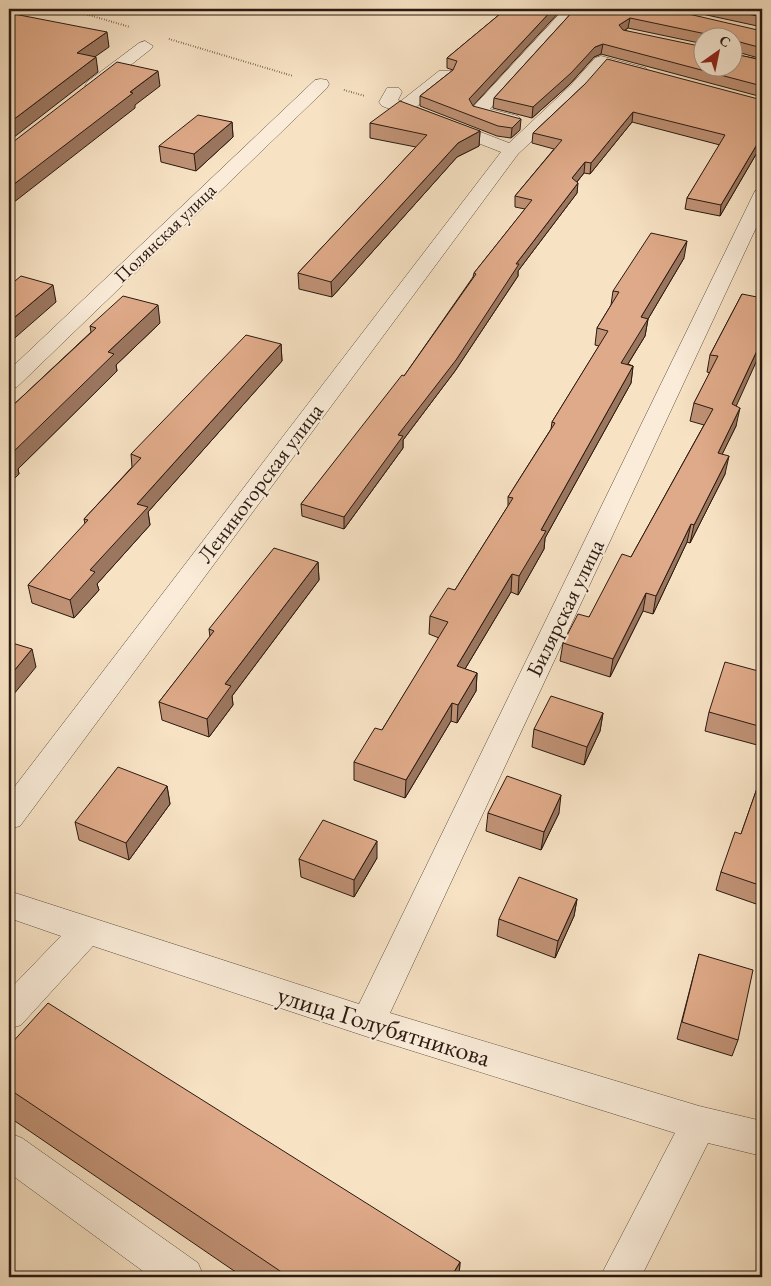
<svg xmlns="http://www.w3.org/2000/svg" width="771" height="1286" font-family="'EB Garamond',serif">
	<rect width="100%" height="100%" fill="#f7e2c4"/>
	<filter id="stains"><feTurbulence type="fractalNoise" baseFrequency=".004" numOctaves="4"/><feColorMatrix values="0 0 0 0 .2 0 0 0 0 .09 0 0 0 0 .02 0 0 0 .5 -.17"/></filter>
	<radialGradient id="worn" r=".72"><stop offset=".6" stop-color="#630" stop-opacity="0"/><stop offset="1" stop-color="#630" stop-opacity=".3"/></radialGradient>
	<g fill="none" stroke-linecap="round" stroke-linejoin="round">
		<g stroke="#5c4c3e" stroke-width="1">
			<path id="minor" d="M564,9H580L490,109L518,116L521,120L518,124L512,125L473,115L470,111L473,107Z
				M145,41L153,46L151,49L99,90H87L85,86L87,82L139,43Z
				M601,56L646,68L648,72L646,76L640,77L605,67L583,93L518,154L20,826L9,829V794L501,152L382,106L379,102L387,88H399L402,92L398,100L401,101L439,71H451L453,75L451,79L416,107L509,143L571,85L595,58Z
				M321,79L327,80L329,84L327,88L17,387L9,389V370L315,80Z
				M762,189V215L390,1013L699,1106L762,1121V1156L708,1143L641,1277H600L675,1133L368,1037L93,946L21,1025L9,1029V990L61,936L9,918V891L359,1004L753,195L755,191Z
				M9,1133L22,1138L198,1263L204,1277H151L9,1173Z"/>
		</g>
		<path stroke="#291a11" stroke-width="2" stroke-dasharray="0.5 2" stroke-linecap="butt" d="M68,9L130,27
			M169,39L293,76
			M344,90L365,96"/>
		<use href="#minor" fill="#faecd9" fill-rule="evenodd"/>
	</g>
	<path fill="#c09276" stroke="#291a11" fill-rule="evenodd" d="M371,9H394L387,13Z
		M506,9L472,106L520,130L511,138L497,136L420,106V96L453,70L447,68V58Z
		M575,9L762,31V59L734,51V54L762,60V97L601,54L594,57L570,84L532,118L493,108L494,98ZM628,28L704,44V38H734L704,68L625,30Z
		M679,9H762V27Z
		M585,84L762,100V144L720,216L685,209L687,198L720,145L632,122L590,174L584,173L577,182V193L518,271V276L455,371L403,440V448L344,529L302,516L301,504L404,376L473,277L474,273L525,209L515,207V196L554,149L532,143L533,133Z
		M232,122L233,137L196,171L161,162L159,146Z
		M370,123L480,131L479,146L457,157L332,297L299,289L298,273L416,147L370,138Z
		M684,258L648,319L645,336L628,364L633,366L631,383L545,538L544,549L518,595L511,592L465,669L477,673L476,691L457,723L451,721L405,798L354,780V762L382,730L439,638L429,634L430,616L455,590L508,506V497L551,429L552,422L599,346L595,345L597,328L611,305L613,291Z
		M742,294L736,406V426L722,454L725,474L690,543L687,542L653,614L643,611L610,677L560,661L563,643L589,617L631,557L704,425L690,421L694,403L710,373L707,372L710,355Z
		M160,323L116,365L117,371L18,469L19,474L9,484V409L91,332L90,326Z
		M281,344L282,361L148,512L150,525L97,584L99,590L74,618L32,603L28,585L85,524L84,519L132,467L131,454Z
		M318,562L319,580L232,696L233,705L209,737L162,720L159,702L210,637L209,629Z
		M762,672V743L761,746L705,731L709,712Z
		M603,713L600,731L584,765L532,747L534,729Z
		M762,774V906L716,890L721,872L741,834Z
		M167,786L170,804L129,860L79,840L75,822Z
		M488,813H559L541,850L486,831Z
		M377,858L354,897L301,877L299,859Z
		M577,899L574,916L555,958L497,936L499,919Z
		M699,954L738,1040L732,1056L677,1039Z
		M9,1046L460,1262L459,1277H243L9,1117Z"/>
	<path fill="#9c7760" stroke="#291a11" d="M387,9H394L387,13Z
		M553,9H562L469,110V99Z
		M630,18L628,28L618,35L619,25Z
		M107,32L109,47L79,68L77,53Z
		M603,44L601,54L594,57L570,84L532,118L533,107L595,47Z
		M96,57L98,72L9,141V123Z
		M158,71L160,86L135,105V108L9,206V188L130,92Z
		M633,112L632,122L590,174L591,163Z
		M521,119L520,130L511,138L512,128Z
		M232,122L233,137L196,171L194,154Z
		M480,131L479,146L457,157L332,297L331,282L458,143Z
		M762,136V144L720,216L721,205Z
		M585,162L584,173L571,189L572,178Z
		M578,183L577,193L518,271V276L455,371L403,440V448L344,529V517L398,435L516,264Z
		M687,241L684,258L648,319L645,336L618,380L621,363L641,317Z
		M53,285L56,302L9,343V322Z
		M158,305L160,323L116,365L117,371L18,469L19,474L9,484V462L10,455L108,352Z
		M762,340V349L729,422L732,404Z
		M281,344L282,361L148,512L150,525L97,584L99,590L74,618L70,600L90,570L137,504Z
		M633,366L631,383L545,538L544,549L518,595L519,576L541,530Z
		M740,408L736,426L714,471L718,453Z
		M729,456L725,474L690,543L694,525Z
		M691,524L687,542L653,614L656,596Z
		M318,562L319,580L232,696L233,705L209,737L207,719L225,684Z
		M512,574L511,592L456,684L457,666Z
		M646,593L643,611L610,677L613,659Z
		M32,649L36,667L9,700V677Z
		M477,673L476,691L457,723L458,705Z
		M452,703L451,721L405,798L406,780Z
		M603,713L600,731L584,765L587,747Z
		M167,786L170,804L129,860L126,843Z
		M561,795L559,813L541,850L544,832Z
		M377,841V858L354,897V880Z
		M577,899L574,916L555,958L558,941Z
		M460,1262L459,1277H451Z"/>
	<path fill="#dfaa89" stroke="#291a11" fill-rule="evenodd" d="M506,9H553L469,99L473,106L521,119L512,128L498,126L420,96L453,70L457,61L447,58Z
		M575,9H667L762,31V48L736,41L734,43V54L762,60V86L603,44L595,47L571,73L533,107L494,98ZM630,18L706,34V38H734V68H704V47L623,30L619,25Z
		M725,9H762V17Z
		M9,13L107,32L77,53L96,57L9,123Z
		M607,59L762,100V136L721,205L687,198L725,135L633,112L591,163L585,162L572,178L578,183L516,264H519L456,360L398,435L403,436L344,517L301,504L402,375L404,376L476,274L474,273L532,200L515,196L562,140L533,133L585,84Z
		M117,62L158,71L130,92L133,93L9,188V142H13Z
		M400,101L480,131L458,143L331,282L298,273L427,135L370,123Z
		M198,115L232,122L194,154L159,146Z
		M651,233L687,241L641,317L648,319L621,363L633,366L541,530L546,531L519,576L512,574L457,666L477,673L458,705L452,703L406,780L354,762L375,728L382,730L448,622L430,616L448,588L455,590L513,498L508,497L555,423L552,422L608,331L597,328L619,292L613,291Z
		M21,276L53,285L9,322V286Z
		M742,294L762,298V340L732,404L740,408L718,453L729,456L694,525L691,524L656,596L646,593L613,659L563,643L578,614L589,617L622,554L631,557L713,409L694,403L718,356L710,355Z
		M123,296L158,305L108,352L114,354L10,455L15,457L9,462V409L96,328L90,326Z
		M246,335L281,344L137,504L148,507L90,570L95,572L70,600L28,585L88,520L84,519L141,458L131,454Z
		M274,548L318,562L225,684L231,686L207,719L159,702L214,631L209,629Z
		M9,642L32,649L9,677Z
		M725,662L762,672V727L709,712Z
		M551,696L603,713L587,747L534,729Z
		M118,767L167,786L126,843L75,822Z
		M762,774V886L721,872L735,832L741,834Z
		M507,776L561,795L544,832L488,813Z
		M323,820L377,841L354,880L299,859Z
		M519,877L577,899L558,941L499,919Z
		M699,954L753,970L738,1040L682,1022Z
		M48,1003L460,1262L451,1277H289L9,1089V1046Z"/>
	<g text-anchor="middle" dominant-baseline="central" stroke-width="4" stroke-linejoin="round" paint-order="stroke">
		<g font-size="19" fill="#291a11" stroke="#faecd9">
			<text transform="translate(165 233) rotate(-44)">Полянская улица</text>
		</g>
		<g font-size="22" fill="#291a11" stroke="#faecd9">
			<text transform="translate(260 483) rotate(-53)">Лениногорская улица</text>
			<text transform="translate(565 608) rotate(-64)">Билярская улица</text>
		</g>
		<g font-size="26" fill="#291a11" stroke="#faecd9">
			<text transform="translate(384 1026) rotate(17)">улица Голубятникова</text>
		</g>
	</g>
	<rect width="771" height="1286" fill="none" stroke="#f7e2c4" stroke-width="30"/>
	<rect x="10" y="10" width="751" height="1266" fill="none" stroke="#291a11" stroke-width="2.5"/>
	<rect x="15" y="15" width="741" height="1256" fill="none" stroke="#291a11"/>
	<g transform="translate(718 52) rotate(33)"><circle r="24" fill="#faecd9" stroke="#a69889"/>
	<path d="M0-4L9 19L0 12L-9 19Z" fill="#8f2418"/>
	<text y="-8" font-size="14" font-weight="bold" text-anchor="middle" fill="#291a11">С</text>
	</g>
	<rect width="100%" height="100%" filter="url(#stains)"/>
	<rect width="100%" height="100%" fill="url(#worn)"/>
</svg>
